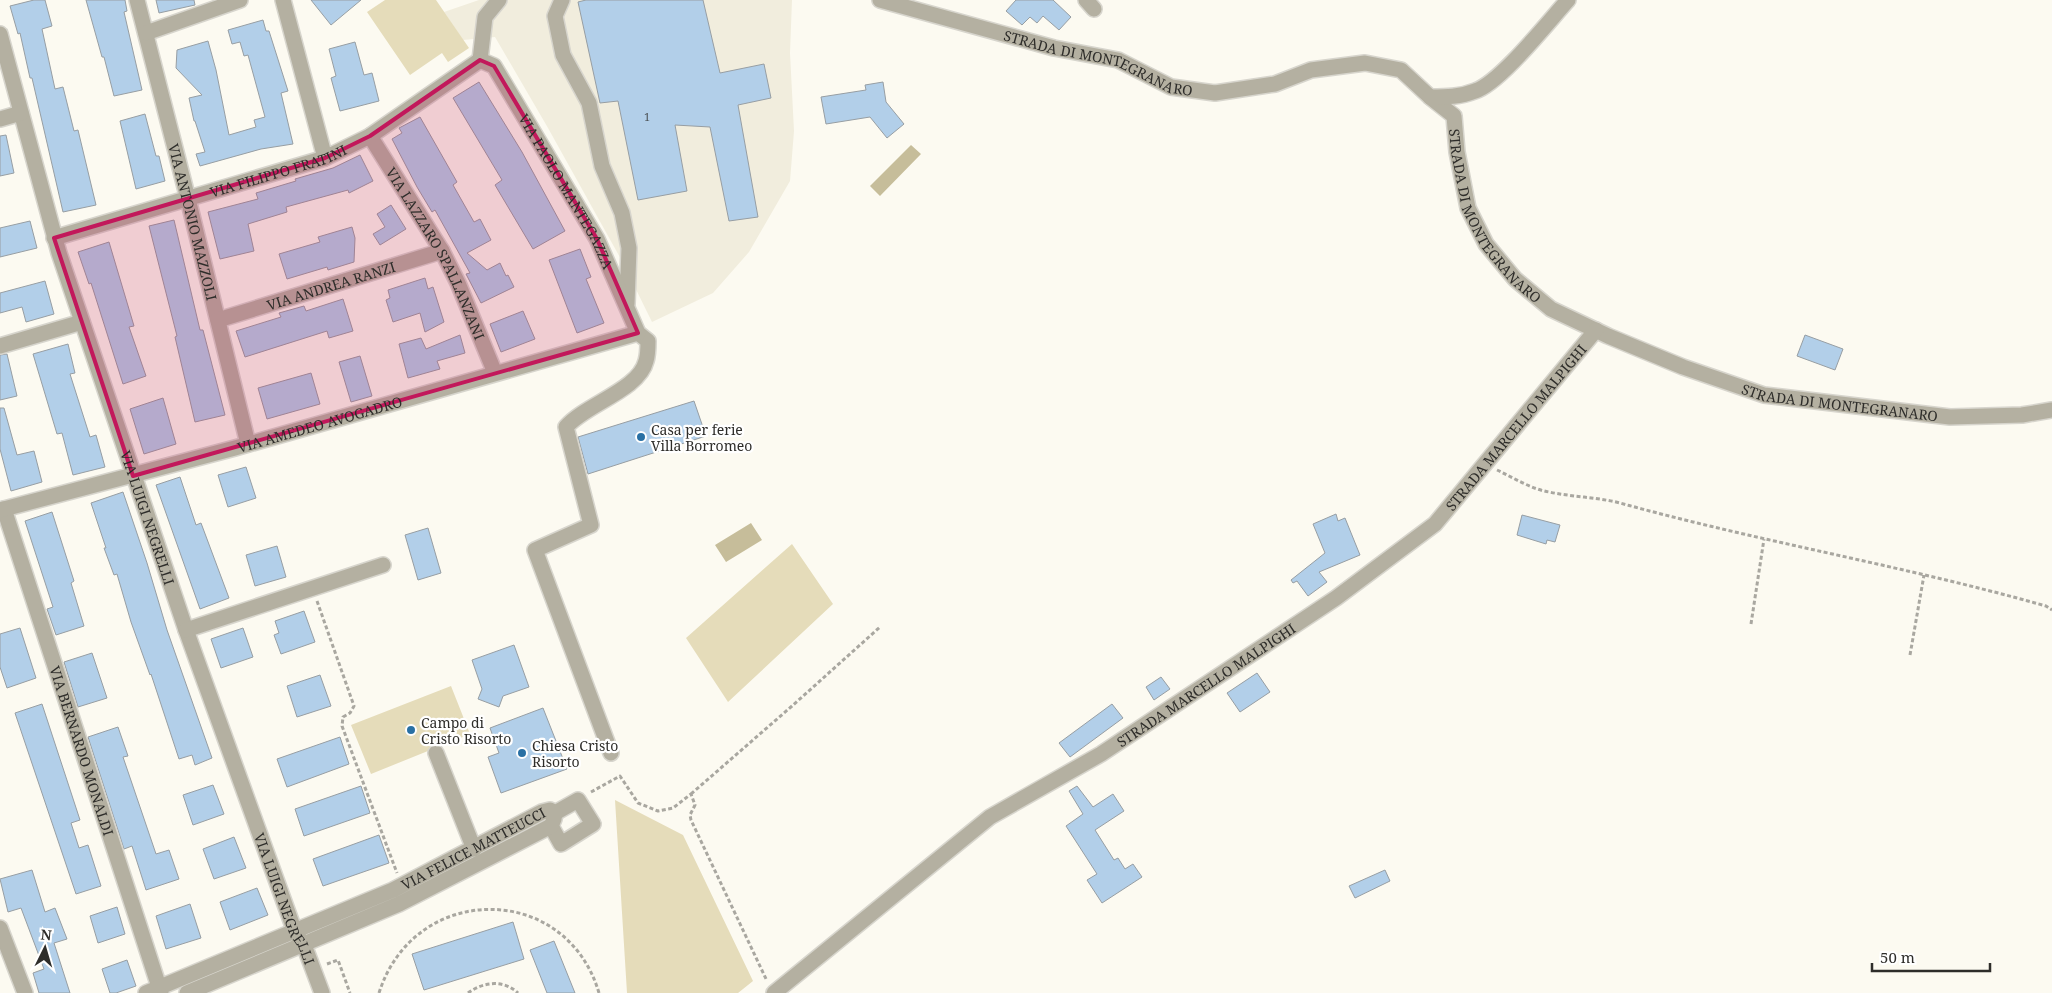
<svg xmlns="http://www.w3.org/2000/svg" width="2052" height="993" font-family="'Noto Serif',serif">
	<rect width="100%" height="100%" fill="#fcfaf1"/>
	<path fill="#f1eddd" d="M479,0H792L790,53L794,131L790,181L749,252L713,293L652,322L622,261L548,128L495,37L463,40L444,12Z"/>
	<path fill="#e5dcba" d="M385,0H436L469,48L448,62L442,53L410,75L367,12Z
		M792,544L833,604L728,702L686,638Z
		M451,686L470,734L371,774L351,725Z
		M615,800L683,835L753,981L738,993H627Z"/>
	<path fill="#c6bd9a" d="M911,145L921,154L880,196L870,186Z
		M751,523L762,540L726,562L715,545Z"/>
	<path fill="#b2cfe9" stroke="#979ea3" d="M34,0H45L52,26L42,29L55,89L63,87L74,131L78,130L96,205L63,212L32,78H30L20,33L18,34L10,6Z
		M86,0H125L127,11L124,12L142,90L114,96L104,57H102Z
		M156,0H194L195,5L159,13Z
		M311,0H361L331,25Z
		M586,0H703L720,73L764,64L771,98L738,105L758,217L729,221L710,127L675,125L687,191L638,200L618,101L600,103L578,2Z
		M1016,0H1053L1071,17L1059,30L1043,16L1037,23L1030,17L1022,25L1006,11Z
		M263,20L266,31H269L288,91L281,93L293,144L261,149L200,166L196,154L205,152L195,121H194L189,98L202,95L176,68L177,50L208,41L216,70L229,135L256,127L254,120L265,117L248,55L244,56L240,42L232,44L228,30Z
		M355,42L364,75L372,73L379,101L340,111L331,78L336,76L329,49Z
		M479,82L522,152L565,231L533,249L495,185L502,180L453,98Z
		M883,82L886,102L904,124L887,138L870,117L826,124L821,97L866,90L865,85Z
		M145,114L156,156H159L165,181L136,189L120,121Z
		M420,117L457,182L453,185L474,222L480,219L491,240L467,253L487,270L500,263L506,276L508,275L514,287L481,303L466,274L470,273L435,210L432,212L417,187L392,139L402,133L399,128Z
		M6,135L14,173L0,176V136Z
		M360,155L373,181L349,193L348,190L286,207L287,212L248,224L254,251L220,259L208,212L258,199L256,193L296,181L295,179L333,168Z
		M391,205L406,229L380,245L373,234L385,227L377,214Z
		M174,220L200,330H203L225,415L195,422L175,337L177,336L149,226Z
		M30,221L37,248L0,257V228Z
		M352,227L355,238L354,262L328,270L327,267L287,279L279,254L320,242L318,237Z
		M109,242L134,326L129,327L146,376L123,384L91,283L89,284L78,252Z
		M580,249L591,277L586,279L604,323L577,333L549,260Z
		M425,278L428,289L433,287L444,322L425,332L420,313L393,322L386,300L390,298L388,290Z
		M45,281L54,314L26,322L22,307L0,313V293Z
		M343,299L353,331L329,338L327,331L245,357L236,331L281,317L279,313L304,306L306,311Z
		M523,311L535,339L501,352L490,324Z
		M460,335L465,353L437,361L440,369L408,378L399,344L421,338L426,349Z
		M1805,335L1843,349L1835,370L1797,356Z
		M68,344L75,373L70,374L90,437L96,435L105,467L73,475L62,433L57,434L33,354Z
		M7,354L17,396L0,400V355Z
		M360,356L372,396L351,402L339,362Z
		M311,373L320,404L267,419L258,388Z
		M163,398L176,444L144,454L130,409Z
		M694,401L706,436L588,474L578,437Z
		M0,408H4L17,455L34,451L42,482L11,491L0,449Z
		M246,467L256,498L228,507L218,475Z
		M180,477L196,525L201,523L229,598L200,609L156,485Z
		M123,492L147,563L167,630L212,758L195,765L192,755L179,759L151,674L150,675L131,622L117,574L114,575L104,548H106L91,503Z
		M52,512L74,581L71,583L84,626L56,635L47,609L53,607L25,521Z
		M1336,514L1338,521L1345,518L1360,555L1319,572L1327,582L1308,596L1297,581L1293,583L1291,580L1325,553L1313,524Z
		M1522,515L1560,525L1555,542L1547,540L1546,544L1517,535Z
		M428,528L441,573L418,580L405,535Z
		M277,546L286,577L255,586L246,555Z
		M304,611L315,642L281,654L274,635L279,633L275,621Z
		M20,628L36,678L7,688L0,667V634Z
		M243,628L253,657L221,668L211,639Z
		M514,645L529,687L503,696L499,707L478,699L482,689L472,660Z
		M92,653L107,698L78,707L64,662Z
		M1257,673L1270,692L1240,712L1227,693Z
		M320,675L331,706L297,717L287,686Z
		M1161,677L1170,689L1154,700L1146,687Z
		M42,704L80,820L71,823L79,848L88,845L101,886L76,894L15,713Z
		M1112,704L1123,718L1070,757L1059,743Z
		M543,708L567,769L501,793L488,757L499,753L490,728Z
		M118,727L128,756L123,757L156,854L169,850L179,879L146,890L132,846L124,849L88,737Z
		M340,737L349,764L287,787L277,759Z
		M213,785L224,814L193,825L183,795Z
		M361,786L370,813L304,836L295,809Z
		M1077,786L1093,807L1113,794L1124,811L1095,830L1114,860L1118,858L1125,869L1133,864L1142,877L1102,903L1087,880L1097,874L1066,826L1083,814L1069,791Z
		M379,835L389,863L323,886L313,859Z
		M234,837L246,868L214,879L203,849Z
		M32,870L45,912L55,908L67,939L54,943L70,993H39L33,973L44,969L21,908L8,912L0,879Z
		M1385,870L1390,881L1355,898L1349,886Z
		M257,888L268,915L230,930L220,902Z
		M190,904L201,938L166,949L156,916Z
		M117,907L125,934L98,943L90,916Z
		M513,922L524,959L424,990L412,954Z
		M554,941L575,993H547L530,950Z
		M127,960L136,986L116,993H110L102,969Z"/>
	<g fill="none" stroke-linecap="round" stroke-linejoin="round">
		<g stroke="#d7d5cd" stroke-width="18">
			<g id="minor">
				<path id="s1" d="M137,0L188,199L248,444"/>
				<path d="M283,0L325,158"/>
				<path d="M562,0L555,16L563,55L589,103L602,166L622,213L629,248L627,304"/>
				<path id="s2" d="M880,0L1054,48L1118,60L1171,87L1215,93L1275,84L1311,70L1365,63L1401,70L1430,97L1454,116L1457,152L1468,208L1486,244L1515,279L1551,309L1608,336L1683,367L1764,395L1950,417L2022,415L2052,410"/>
				<path d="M1086,0L1094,9"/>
				<path d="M146,33L240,0"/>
				<path id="s3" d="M0,34L59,253L186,630L295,932L304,945L322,993"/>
				<path id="s4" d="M480,60L494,66L597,239L638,333L648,341C648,348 648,355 646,361C639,390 586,404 566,427L591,525L535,550L611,753"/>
				<path d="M480,60L485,17L499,0"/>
				<path d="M1430,97C1446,97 1460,97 1475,91C1500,83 1548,22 1568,0"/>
				<path d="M0,119L21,113"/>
				<path id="s5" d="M370,136L442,251L458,283L495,373"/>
				<path id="s6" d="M54,238L325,158L370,136L480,60"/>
				<path id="s7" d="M218,320L442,251"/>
				<path d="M0,346L82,322"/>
				<path id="s8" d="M4,509L161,993"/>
				<path id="s9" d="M0,510L235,448L638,333"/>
				<path d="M186,630L383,565"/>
				<path d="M436,753L474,849"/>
				<path d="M551,826L561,844L593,824L578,800L555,813"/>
				<path d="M0,928L25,993"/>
				<path id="s10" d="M146,993L393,890L542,812L550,810L555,813L554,819L551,826L399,904L187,993"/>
				<path id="s11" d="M774,993L990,817L1101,754L1336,598L1435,524L1596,330"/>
			</g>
		</g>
		<path stroke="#a9a7a0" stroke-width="3" stroke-dasharray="4 2.5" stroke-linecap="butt" d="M1497,470C1514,478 1531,489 1549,492C1573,497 1596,497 1620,503C1761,542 1905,566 2046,606L2052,610
			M317,601L354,706L350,713L343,717L342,726L397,873
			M1751,624L1764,539
			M1910,655L1924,575
			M591,792L620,776L638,803L658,811L673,808L691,794L695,805L690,815L691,820L767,981
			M691,794L792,706L880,627
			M327,964L338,960L350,993
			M379,993C414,882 566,881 599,993
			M468,993C483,982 503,979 518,993"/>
		<use href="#minor" stroke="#b4b0a1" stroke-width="15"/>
	</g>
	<path fill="#c2185b" fill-opacity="0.2" stroke="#c2185b" stroke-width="4" stroke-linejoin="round" d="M480,60L494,66L597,239L638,333L133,476L54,238L325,158L370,136Z"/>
	<g fill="#2970a4" stroke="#fff" stroke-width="2">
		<circle cx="641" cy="437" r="5"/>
		<circle cx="411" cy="730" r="5"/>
		<circle cx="522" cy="753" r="5"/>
	</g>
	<g text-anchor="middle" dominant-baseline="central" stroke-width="4.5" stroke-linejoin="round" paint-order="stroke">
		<g font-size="11" fill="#4f565a">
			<text x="647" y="116">1</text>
		</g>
		<g font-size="14" fill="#2e2d2a" stroke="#fff">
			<text stroke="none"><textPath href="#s2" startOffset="228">STRADA DI MONTEGRANARO</textPath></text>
			<text stroke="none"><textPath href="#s6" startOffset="234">VIA FILIPPO FRATINI</textPath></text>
			<text stroke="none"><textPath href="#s4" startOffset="160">VIA PAOLO MANTEGAZZA</textPath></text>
			<text stroke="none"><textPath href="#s2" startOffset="722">STRADA DI MONTEGRANARO</textPath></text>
			<text stroke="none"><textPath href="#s1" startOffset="229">VIA ANTONIO MAZZOLI</textPath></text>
			<text stroke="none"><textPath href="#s5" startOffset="135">VIA LAZZARO SPALLANZANI</textPath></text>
			<text stroke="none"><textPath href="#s7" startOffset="118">VIA ANDREA RANZI</textPath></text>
			<text stroke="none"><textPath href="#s2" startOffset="1142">STRADA DI MONTEGRANARO</textPath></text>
			<text stroke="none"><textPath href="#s9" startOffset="331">VIA AMEDEO AVOGADRO</textPath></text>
			<text stroke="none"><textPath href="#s11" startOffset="938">STRADA MARCELLO MALPIGHI</textPath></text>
			<text stroke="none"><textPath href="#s3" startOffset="506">VIA LUIGI NEGRELLI</textPath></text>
			<text stroke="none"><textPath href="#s11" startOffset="532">STRADA MARCELLO MALPIGHI</textPath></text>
			<text stroke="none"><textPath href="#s8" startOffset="254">VIA BERNARDO MONALDI</textPath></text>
			<text stroke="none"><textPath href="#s10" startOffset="358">VIA FELICE MATTEUCCI</textPath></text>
			<text stroke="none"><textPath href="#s3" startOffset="911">VIA LUIGI NEGRELLI</textPath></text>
		</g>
		<g font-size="14" fill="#2e2d2a" stroke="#fff" text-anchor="start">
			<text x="651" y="429">Casa per ferie<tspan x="651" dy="16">Villa Borromeo</tspan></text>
			<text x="421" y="722">Campo di<tspan x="421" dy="16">Cristo Risorto</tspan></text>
			<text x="532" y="745">Chiesa Cristo<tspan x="532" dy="16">Risorto</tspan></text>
		</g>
	</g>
	<g transform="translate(45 948) rotate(5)" stroke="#ffffff" stroke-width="4" paint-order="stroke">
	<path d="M0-4L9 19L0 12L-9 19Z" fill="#2e2d2a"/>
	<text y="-8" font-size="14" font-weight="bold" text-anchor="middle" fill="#2e2d2a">N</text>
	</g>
	<path d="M1872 963v8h118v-8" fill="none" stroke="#2e2d2a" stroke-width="2.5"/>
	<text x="1880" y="963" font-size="15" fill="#2e2d2a" stroke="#ffffff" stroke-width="4" paint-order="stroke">50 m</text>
</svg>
